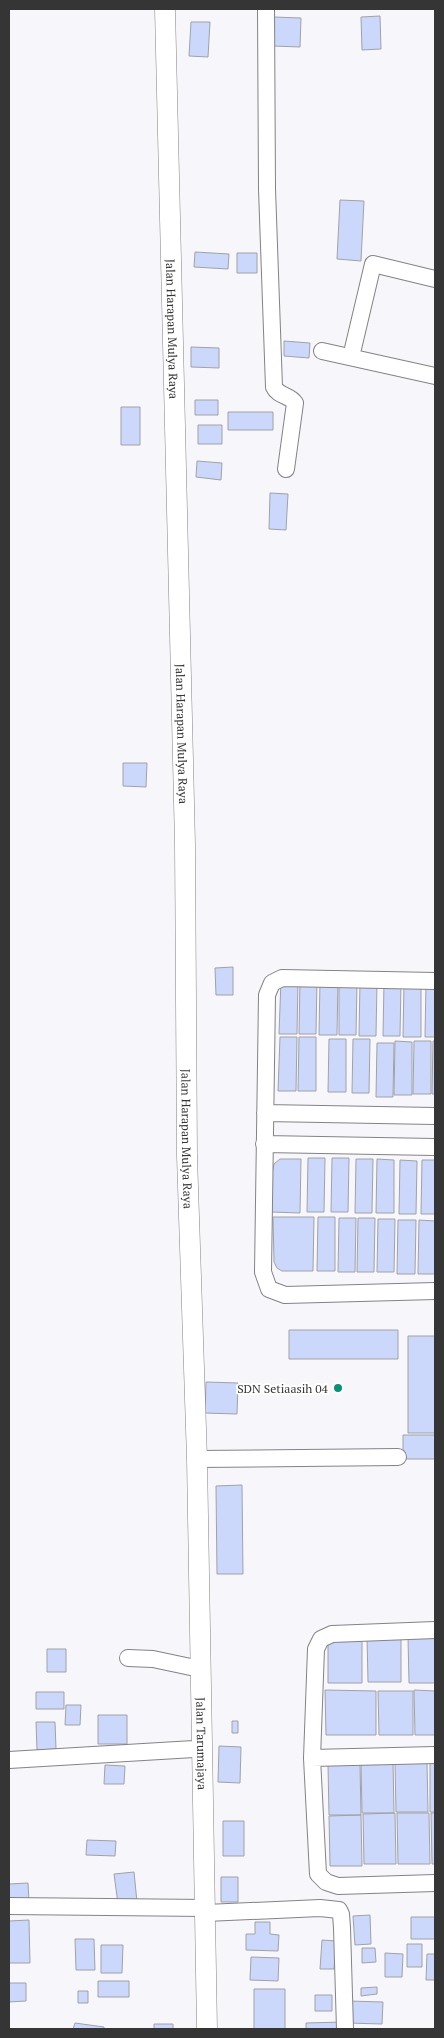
<svg xmlns="http://www.w3.org/2000/svg" width="444" height="2038" font-family="'PT Serif',serif">
	<rect width="100%" height="100%" fill="#f7f7fb"/>
	<path fill="#cbd8fb" stroke="#a1a2a5" d="M380,16L381,49L362,50L361,17Z
		M274,17L301,18L300,47L273,46Z
		M191,22H210L208,57L189,56Z
		M340,200L364,201L361,261L337,259Z
		M195,252L229,254L228,269L194,267Z
		M237,253H257V273H237Z
		M284,341L310,343L309,358L284,356Z
		M191,347L219,348V368L191,367Z
		M195,400H218V415H195Z
		M121,407H140V445H121Z
		M228,412H273V430H228Z
		M198,425H222V444H198Z
		M197,461L222,463L221,480L196,477Z
		M270,493L288,494L286,530L269,529Z
		M123,763H147L146,787L123,786Z
		M233,967V995H216L215,968Z
		M281,980H298L297,1034H279Z
		M300,980H317L316,1034H299Z
		M320,981H338L337,1035H319Z
		M339,982H357L356,1035H339Z
		M360,982H377L376,1036H359Z
		M384,982L401,983L400,1036H383Z
		M404,983H421V1037H403Z
		M426,983H435V1037H425Z
		M280,1037H297L296,1091H278Z
		M299,1037H316V1091H298Z
		M329,1039H346V1092H328Z
		M353,1039H370L369,1093H352Z
		M395,1041L412,1042V1095H394Z
		M414,1041H431V1094H413Z
		M433,1041H435V1094H432Z
		M377,1043H394L393,1097H376Z
		M308,1158H325L324,1212H307Z
		M332,1158H349L348,1212H331Z
		M280,1159H301L300,1213L271,1212L272,1174L274,1164Z
		M356,1159H373L372,1213H355Z
		M377,1159L394,1160V1213H376Z
		M400,1160L417,1161L416,1214H399Z
		M422,1160H435V1214H421Z
		M273,1217H314L313,1271H282L277,1268L274,1262Z
		M318,1217H335V1271H317Z
		M339,1218H356L355,1272H338Z
		M358,1218H375L374,1272H357Z
		M378,1219H395L394,1272H377Z
		M398,1220H416L415,1274H397Z
		M419,1220L435,1221V1274H418Z
		M289,1330H398V1359H289Z
		M408,1336H435V1433H408Z
		M206,1382L238,1383L237,1414L205,1413Z
		M403,1435H435V1459H403Z
		M242,1485L243,1574H217L216,1486Z
		M367,1637H401V1682H368Z
		M328,1638H362V1683H328Z
		M408,1638H435V1683H409Z
		M47,1649H66V1672H47Z
		M325,1690L376,1691V1735H326Z
		M414,1690L435,1691V1735H415Z
		M378,1691H413V1735H379Z
		M36,1692H64V1709H36Z
		M66,1705H81L80,1725H65Z
		M98,1715H127V1744H98Z
		M232,1721H238V1733H232Z
		M36,1722H55L56,1749L37,1750Z
		M219,1746L241,1747L240,1783L218,1782Z
		M393,1762L394,1813H362L361,1763Z
		M427,1762L428,1812H396L395,1763Z
		M435,1762V1812H430V1763Z
		M360,1764L361,1815H329L328,1765Z
		M105,1765L125,1766L124,1784H104Z
		M395,1813L396,1864H364L363,1814Z
		M397,1813H429L430,1864H398Z
		M431,1813H435V1864H432Z
		M361,1815L362,1866H330L329,1816Z
		M223,1821H244V1856H223Z
		M87,1840L116,1841L115,1856L86,1855Z
		M134,1872L137,1902L118,1904L114,1874Z
		M221,1877H238V1902H221Z
		M28,1883L29,1901H9V1884Z
		M370,1915L371,1944L355,1945L353,1916Z
		M411,1917H435V1939H411Z
		M29,1920L30,1963H9V1921Z
		M255,1922H270V1934L279,1935L278,1951L246,1950V1934H255Z
		M75,1939H94L95,1970H76Z
		M322,1940L336,1941L334,1969H320Z
		M407,1944H422V1967H407Z
		M101,1945H123L122,1973H101Z
		M362,1948H375L376,1962L362,1963Z
		M385,1953L403,1954L402,1977H385Z
		M427,1954H435V1980H426Z
		M251,1957L279,1958L278,1981L250,1980Z
		M98,1981H129V1997H98Z
		M9,1983H26V2001L9,2002Z
		M377,1987V1994L361,1996V1988Z
		M254,1989H285V2029H254Z
		M78,1991H88V2003H78Z
		M315,1995H332V2011H315Z
		M348,2001L383,2002L382,2024L347,2023Z
		M343,2022V2029H306V2023Z
		M75,2023L104,2027V2029H73Z
		M154,2024H173V2029H154Z"/>
	<g fill="none" stroke-linecap="round" stroke-linejoin="round">
		<g stroke="#838286" stroke-width="18">
			<path id="minor" d="M266,9L267,189L274,387C278,396 290,395 295,403L286,469
				M322,351L435,376
				M351,357L373,264L435,279
				M435,981L282,978L272,983L267,995L263,1272L269,1289L285,1295L435,1291
				M265,1113L435,1116
				M264,1144L435,1147
				M197,1459L398,1457
				M435,1630L332,1634L321,1639L316,1649L312,1758L318,1874L326,1882L338,1886L435,1883
				M128,1658L153,1659L200,1669
				M312,1758L435,1755
				M9,1760L194,1749L203,1746
				M9,1906L206,1908
				M206,1913L320,1908L339,1910L341,1914L342,1928L345,2029"/>
		</g>
		<g stroke="#838286" stroke-width="21">
			<g id="tertiary">
				<path id="s1" d="M165,9L185,844L187,1156L197,1459L207,2029"/>
			</g>
		</g>
		<use href="#minor" stroke="#fff" stroke-width="16"/>
		<use href="#tertiary" stroke="#fff" stroke-width="20"/>
	</g>
	<circle fill="#0b8f77" stroke="#fff" stroke-width="2" cx="338" cy="1388" r="5"/>
	<g text-anchor="middle" dominant-baseline="central" stroke-width="4" stroke-linejoin="round" paint-order="stroke">
		<g font-size="12" fill="#353536" stroke="#fff">
			<text stroke="none"><textPath href="#s1" startOffset="320">Jalan Harapan Mulya Raya</textPath></text>
			<text stroke="none"><textPath href="#s1" startOffset="725">Jalan Harapan Mulya Raya</textPath></text>
			<text stroke="none"><textPath href="#s1" startOffset="1130">Jalan Harapan Mulya Raya</textPath></text>
			<text stroke="none"><textPath href="#s1" startOffset="1735">Jalan Tarumajaya</textPath></text>
		</g>
		<g font-size="12" fill="#353536" stroke="#fff" text-anchor="end">
			<text x="328" y="1388">SDN Setiaasih 04</text>
		</g>
	</g>
	<rect width="444" height="2038" fill="none" stroke="#353536" stroke-width="20"/>
</svg>
